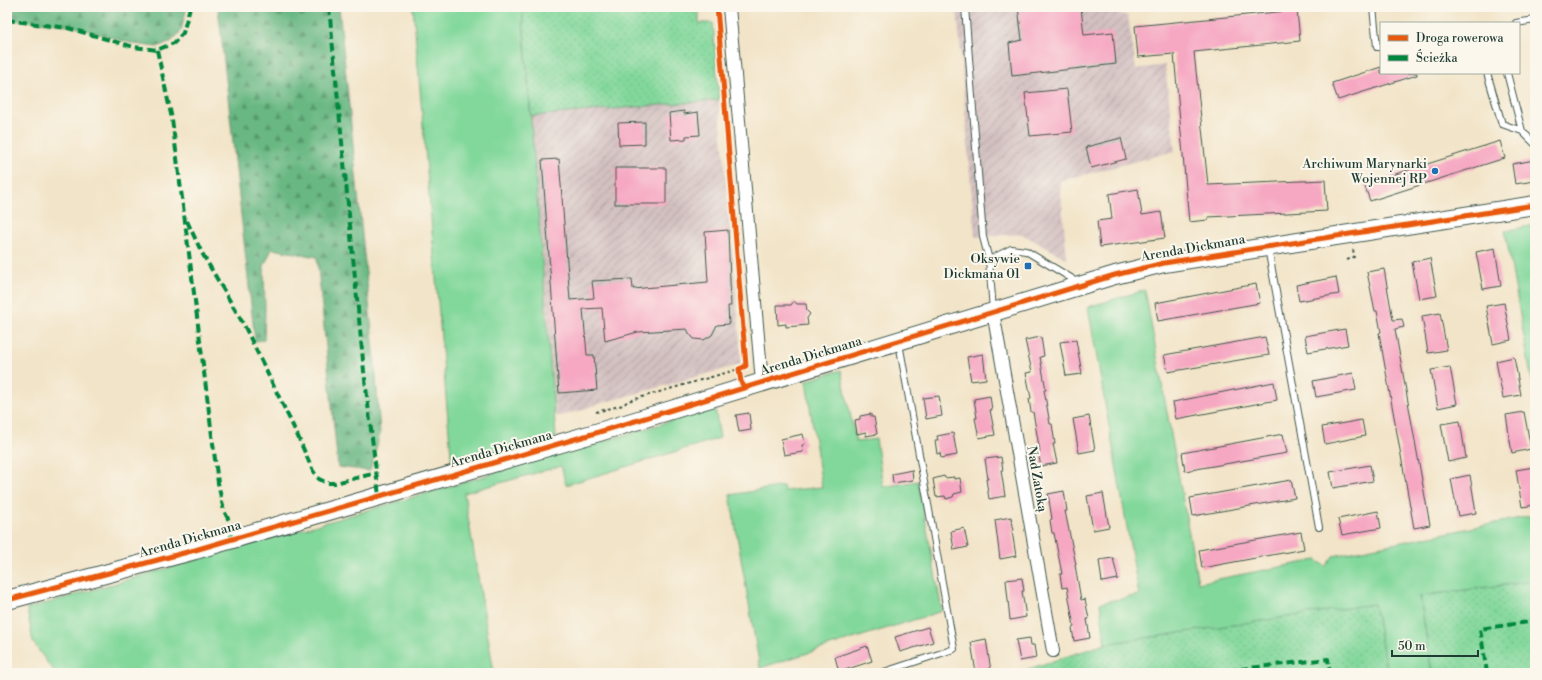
<svg xmlns="http://www.w3.org/2000/svg" width="1542" height="680" font-family="'Libre Bodoni',serif">
	<defs>
		<pattern id="industrial-furrows" width="10" height="10" patternUnits="userSpaceOnUse"><rect width="10" height="10" fill="#d2bfc0"/><path d="M-1 1l2-2M0 10L10 0M9 11l2-2" fill="none" stroke="#aa9c9d"/></pattern>
		<pattern id="forest-firs" width="22" height="20" patternUnits="userSpaceOnUse"><rect width="22" height="20" fill="#69b883"/><path d="M5 1l3.5 6h-7zM16 11l3.5 6h-7z" fill="#56976c"/></pattern>
		<pattern id="park-dots" width="8" height="8" patternUnits="userSpaceOnUse"><rect width="8" height="8" fill="#82d89b"/><path d="M2 2h.1M6 6h.1" fill="none" stroke="#70ba86" stroke-width="1.8" stroke-linecap="round"/></pattern>
	</defs>
	<rect width="100%" height="100%" fill="#fbf7ec"/>
	<filter id="ink" filterUnits="userSpaceOnUse"><feTurbulence type="fractalNoise" baseFrequency=".025" numOctaves="2"/><feDisplacementMap in="SourceGraphic" scale="8" xChannelSelector="R" yChannelSelector="G"/><feConvolveMatrix kernelMatrix="1 2 1 2 8 2 1 2 1" color-interpolation-filters="sRGB"/></filter>
	<filter id="wash" filterUnits="userSpaceOnUse"><feTurbulence type="fractalNoise" baseFrequency=".012" numOctaves="4" result="noise"/><feDisplacementMap in="SourceGraphic" scale="16" xChannelSelector="R" yChannelSelector="G"/><feGaussianBlur stdDeviation="0.9" result="paint"/><feColorMatrix in="noise" values="0 0 0 0 0 0 0 0 0 0 0 0 0 0 0 0 0 1.4 0 .05"/><feComposite in="paint" operator="in"/></filter>
	<g filter="url(#wash)">
		<rect width="100%" height="100%" fill="#f2e4c8"/>
		<path fill="url(#industrial-furrows)" d="M957,7H1100L1128,16L1136,69L1165,65L1175,151L1060,181L1067,259L1022,234L975,237Z
			M719,100L742,364L595,405L579,411L556,417L531,116Z"/>
		<path fill="#82d89b" stroke="#508a68" d="M413,7H522L556,437L452,467Z
			M1535,225V398L1505,231Z
			M1145,290L1198,583L1316,560L1326,566L1333,556L1535,515V581L1420,596L1432,673H1387L1374,605L1105,644L1100,603L1139,595L1088,307Z
			M841,370L856,442L876,439L883,487L918,481L942,611L760,668L730,495L783,486L784,491L822,487L806,381Z
			M715,408L720,438L566,485L561,466L464,493L494,673H56L49,665L33,642L27,609L462,483L557,453L601,442Z"/>
		<path fill="url(#forest-firs)" stroke="#447a5c" d="M7,7H187L181,31L172,41L157,47L134,44L68,25L7,19Z
			M218,7H339L375,362L380,434L370,471L338,467L317,257L272,249L264,266L265,310L264,340L255,341Z"/>
		<path fill="url(#park-dots)" stroke="#508a68" d="M522,7H699V23H713L719,100L531,116Z
			M1535,581V673H1432L1420,596Z
			M1374,604L1387,673H1016L1105,644Z"/>
		<g id="blocks">
			<path fill="#f6a8c3" d="M1018,7H1081L1084,35L1113,32L1116,64L1012,76L1009,43L1022,40Z
				M1297,10L1300,41L1194,52L1208,185L1325,180L1327,211L1208,217V220L1189,222L1174,54L1138,57L1135,26Z
				M1381,67V73H1417V75L1338,100L1332,83Z
				M1067,89L1072,132L1030,136L1025,93Z
				M684,111V114L698,112L700,135L686,136V139L671,140L669,113Z
				M645,122V144L619,145L618,123Z
				M1121,138L1126,159L1091,168L1086,147Z
				M1500,141L1505,158L1370,201L1364,184Z
				M559,159L570,300L594,298L592,281L632,279L633,289L708,282L705,232L728,230L731,306H728L729,324L717,325L712,335L704,340L694,339L689,333L687,329L638,332L605,341L602,308L583,309L587,355H594L597,390L559,393L542,160Z
				M1535,160V181L1515,184L1512,164Z
				M615,168H666V204H615Z
				M1138,189L1142,215L1161,212L1165,238L1100,247L1097,221L1112,219L1109,194Z
				M1495,248L1501,286L1483,289L1476,252Z
				M1430,258L1437,296L1419,299L1412,262Z
				M1384,269L1393,320L1402,319L1404,327L1395,329L1430,525L1414,528L1379,333L1381,332L1377,311H1375L1367,272Z
				M1336,277L1339,294L1299,301L1296,285Z
				M1256,284L1260,303L1158,321L1155,303Z
				M794,301L797,304H806L807,311L810,314L807,318L808,325L786,327V324L778,325L777,305H791Z
				M1504,303L1511,340L1493,344L1486,306Z
				M1440,313L1447,350L1428,353L1422,316Z
				M1345,329L1348,345L1308,352L1305,336Z
				M1041,337L1044,356L1040,357L1046,390H1044L1050,424H1052L1055,444H1053L1057,463L1041,466L1038,453L1040,452L1033,412H1031L1029,399L1031,398L1026,373L1032,372L1025,340Z
				M1265,337L1269,355L1168,372L1164,355Z
				M1076,340L1082,374L1066,376L1060,342Z
				M983,354L986,379L971,381L967,357Z
				M1514,357L1521,395L1503,398L1496,361Z
				M1450,367L1457,404L1438,408L1431,370Z
				M1353,373L1356,390L1316,397L1313,381Z
				M1274,382L1277,400L1176,419L1173,402Z
				M939,396L942,416L926,419L923,398Z
				M990,396L992,410H990L995,435L979,438L975,418H977L974,399Z
				M1524,412L1531,449L1512,453L1506,415Z
				M749,413L751,430L739,432L736,415Z
				M871,414V417H874L877,434L866,436V432L857,434L855,420L860,419V416Z
				M1089,416L1095,450L1079,453L1073,419Z
				M1362,420L1365,436L1325,444L1322,427Z
				M1460,421L1466,458L1448,462L1441,424Z
				M953,433L957,455L941,458L940,453L937,454L935,440H938L937,436Z
				M803,434L805,444L802,445L803,452L784,455L781,439Z
				M1283,434L1287,453L1185,471L1182,453Z
				M1001,457L1003,470H1001L1005,496L989,499L986,479H988L985,459Z
				M1370,465L1373,481L1333,488L1330,472Z
				M1534,467L1535,505L1522,507L1516,470Z
				M912,470L913,480L893,483L892,474Z
				M1470,475L1476,513L1458,516L1451,479Z
				M944,476L945,478L954,477V479L960,478L962,492L954,494L953,497L946,499L945,496L936,497L933,479Z
				M1291,480L1295,498L1193,516L1190,498Z
				M1064,491L1067,511H1065L1076,565H1075L1081,600L1085,599L1089,619H1087L1090,638L1074,641L1072,628L1074,627L1067,587L1062,588L1060,574H1062L1054,533H1052L1050,520L1052,519L1048,494Z
				M1103,493L1109,527L1093,530L1087,496Z
				M1378,511L1381,528L1342,535L1338,519Z
				M1011,517L1014,530L1012,531L1016,556L1000,559L995,520Z
				M964,528L968,547L954,550L951,531Z
				M1301,532L1304,549L1202,568L1199,550Z
				M1113,558L1118,579L1102,582L1099,560Z
				M1022,578L1024,591H1022L1026,617L1010,620L1006,580Z
				M928,627L933,642L900,652L895,637Z
				M1030,638L1031,645H1034L1036,658L1020,661L1016,640Z
				M986,639L991,671L976,673L971,642Z
				M867,646L872,661L839,672L835,657Z"/>
		</g>
	</g>
	<g filter="url(#ink)">
		<use href="#blocks" fill-opacity="0" stroke="#3f564a" stroke-width="1"/>
		<g fill="none" stroke-linecap="round" stroke-linejoin="round">
			<g stroke="#3f564a" stroke-width="8">
				<path id="lane" d="M965,7L983,237L989,260
					M1373,7L1377,47H1381
					M1516,23L1535,20
					M1487,73L1502,124L1522,131
					M1507,73L1522,131L1535,144
					M1268,248L1319,527
					M993,310L989,260L1011,249L1026,251L1071,278L1076,284
					M881,673L954,649L899,343"/>
			</g>
			<g stroke="#3f564a" stroke-width="14">
				<path id="street" d="M729,7L762,382
					M993,312L1053,651"/>
			</g>
			<g stroke="#3f564a" stroke-width="20">
				<path id="secondary" d="M11,599L195,550L599,432L1115,275L1164,263L1535,205"/>
			</g>
			<path stroke="#3f564a" stroke-width="2" stroke-dasharray="3 3" stroke-linecap="butt" d="M1347,260L1354,257L1353,248
				M596,412L623,405L628,401L739,369"/>
			<use href="#lane" stroke="#fff" stroke-width="6"/>
			<use href="#street" stroke="#fff" stroke-width="12"/>
			<use href="#secondary" stroke="#fff" stroke-width="18"/>
			<path stroke="#00873e" stroke-width="4" stroke-dasharray="8 4" stroke-linecap="butt" d="M329,7L364,371L379,496
				M7,20L68,28L134,47L157,50L174,43L183,33L190,7
				M157,50L172,119L218,483L224,511L232,526L230,532L232,539
				M187,221L202,253L244,325L296,432L313,471L319,479L327,483H335L377,473
				M1205,673L1328,659L1330,673
				M1487,673L1480,629L1535,621"/>
			<g stroke="#fbf7ec" stroke-width="8">
				<path id="cycleway" d="M717,7L746,366L739,369L741,382L745,388
					M11,599L195,550L599,432L1115,275L1164,263L1535,205"/>
			</g>
			<use href="#cycleway" stroke="#e8590c" stroke-width="5"/>
		</g>
	</g>
	<g fill="#1f6fb2" stroke="#fbf7ec" stroke-width="1.5">
		<circle cx="1435" cy="171" r="4"/>
		<rect x="1024" y="262" width="8" height="8" rx="2"/>
	</g>
	<g text-anchor="middle" dominant-baseline="central" stroke-width="4" stroke-linejoin="round" paint-order="stroke">
		<g font-size="13" fill="#1f3d34" stroke="#fbf7ec" text-anchor="end">
			<text x="1427" y="164">Archiwum Marynarki<tspan x="1427" dy="15">Wojennej RP</tspan></text>
			<text x="1020" y="259">Oksywie<tspan x="1020" dy="15">Dickmana 01</tspan></text>
		</g>
		<g font-size="13" fill="#1f3d34" stroke="#fbf7ec">
			<text transform="translate(1193 248) rotate(-10)">Arenda Dickmana</text>
			<text transform="translate(811 356) rotate(-17)">Arenda Dickmana</text>
			<text transform="translate(501 449) rotate(-16)">Arenda Dickmana</text>
			<text transform="translate(1037 479) rotate(80)">Nad Zatoką</text>
			<text transform="translate(190 539) rotate(-16)">Arenda Dickmana</text>
		</g>
	</g>
	<rect width="1542" height="680" fill="none" stroke="#fbf7ec" stroke-width="24"/>
	<rect x="1380" y="22" width="140" height="52" fill="#fbf7ec" stroke="#a3ada2"/>
	<rect x="1388" y="35" width="20" height="6" fill="#e8590c" stroke="#a3ada2"/>
	<text x="1416" y="42" font-size="12" fill="#1f3d34">Droga rowerowa</text>
	<rect x="1388" y="55" width="20" height="6" fill="#00873e" stroke="#a3ada2"/>
	<text x="1416" y="62" font-size="12" fill="#1f3d34">Ścieżka</text>
	<path d="M1392 650v6h86v-6" fill="none" stroke="#1f3d34" stroke-width="2"/>
	<text x="1398" y="650" font-size="12" fill="#1f3d34" stroke="#fbf7ec" stroke-width="3" paint-order="stroke">50 m</text>
</svg>
